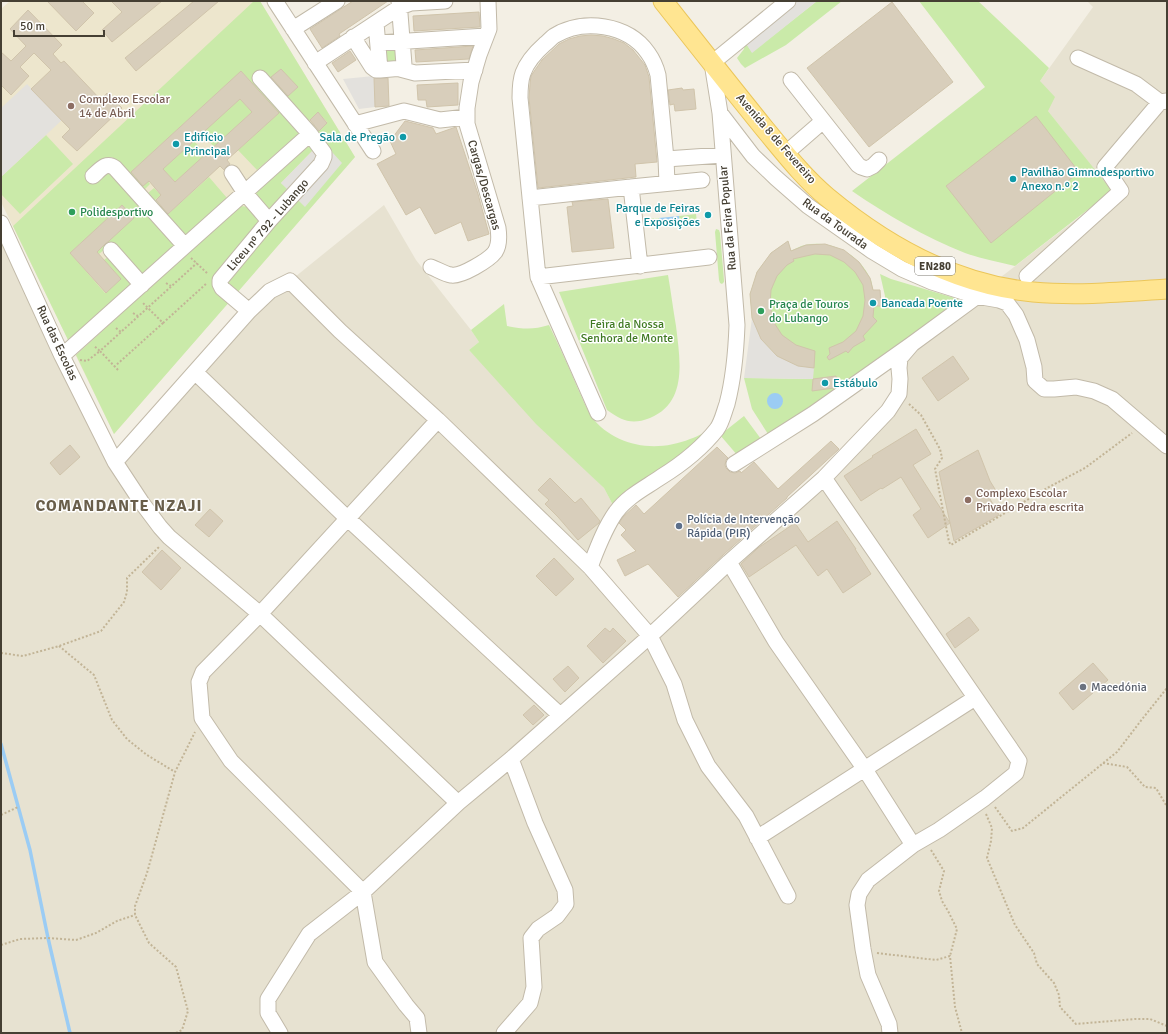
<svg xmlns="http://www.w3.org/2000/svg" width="1168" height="1034" font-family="Signika,sans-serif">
	<rect width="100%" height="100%" fill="#f3efe4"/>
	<path fill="#e7e2d1" d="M1087,1H1167V1033H1V223L115,462L249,311L290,281L384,205L416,260L471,330L479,342L469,350L604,488L614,507L590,567L650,636L888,411L900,358L976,296L1112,192L1048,111L1040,81L1093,7Z"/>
	<path fill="#ede6cd" d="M10,1H260L355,157L114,434L1,202V9Z"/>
	<path fill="#caeaa9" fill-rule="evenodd" d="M254,1H260L355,157L236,294L227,284L296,198L305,206L317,132L327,122L318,112L308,122L298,134L257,170L238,150L279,113L241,71L131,172L143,186L148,181L150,184L144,190H141L112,157L107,158L104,173L112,171L175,244L140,277L111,244L99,254L85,239L70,253L105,293L121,279L104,260L109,256L133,283L69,342L13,226ZM281,69L297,87L288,96L271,78ZM122,205L134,218L103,246L92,233Z
		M817,1H842L786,45L745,68L741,64L737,58L744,49L745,42L752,52Z
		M919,1H978L1049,68L1040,81L1055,97L1048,111L1112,191L1015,266C999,262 981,259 965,253C925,237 887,215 852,191L985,87Z
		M396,49V64L385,65L384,50Z
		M240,99L252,112L214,147L202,133Z
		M46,135L73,164L20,214L1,194V177Z
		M194,141L206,154L175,182L163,169Z
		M313,142L317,146L281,183L289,190L268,214L255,196L257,192Z
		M209,177L227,198L187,235L185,236L148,193L154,188L161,195L155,200L168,214Z
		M241,206L248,207L260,221V226L212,283L231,300L114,434L76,355L238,207Z
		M696,214L697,222L680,223L679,216Z
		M659,218L660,226L645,227L644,219Z
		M716,229L719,230L720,233L724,280V282L722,284L720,283L719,280L715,232Z
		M788,241L791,251C795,249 800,246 805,245C831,239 859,254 870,278C872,281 872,286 873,290H880L882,306L884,307L885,296L880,274L891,279L958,299L959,301L846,385L768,434L752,409L744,378L813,379V368L798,366L777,356L761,339L752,318L750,294L757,272L771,253Z
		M668,275C671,292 673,309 676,326C680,360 688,402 650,418C632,425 622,421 607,410L559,292Z
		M504,304L507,326C523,329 533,330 549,325C559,346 569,367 578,389C582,397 586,408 591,416C614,447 656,453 690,439C700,436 708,430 717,424L694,449L614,507L604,488L536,424L469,350L479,342L471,330Z
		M744,416L761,439L738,456L720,435Z"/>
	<path fill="#e3e1dd" d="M795,1H817L752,53L745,42Z
		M374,76L375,107L359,109L343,79Z
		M27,84L62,120L1,177V108Z
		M322,141L342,163L305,207L281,183Z
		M752,318L761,339L777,356L798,366L814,368L813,379L744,378Z"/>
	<path fill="#9bccf4" d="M679,216L680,223L660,226L659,218Z
		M767 401a8 8 0 1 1 16 0a8 8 0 1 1-16 0Z"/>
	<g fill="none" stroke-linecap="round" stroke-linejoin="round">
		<path stroke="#9bccf4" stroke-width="3.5" d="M1,744L30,850L48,938L70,1033"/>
	</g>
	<path fill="#d8cebb" stroke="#d0c4ab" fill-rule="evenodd" d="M47,1H82L94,13L76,31Z
		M111,1H162L112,42L102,30L122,12Z
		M194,1H219L136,71L125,58Z
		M353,1H388L339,34L340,36L322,48L310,29Z
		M892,2L953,82L869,147L807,68Z
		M28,10L62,45L53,54L61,63L64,61L101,100L107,93L122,108L77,151L62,137L70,129L31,89L51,70L34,53L20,67L29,76L11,95L1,85V52L11,61L26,46L10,29Z
		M479,12L480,27L414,31L413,16Z
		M591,35L603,36L614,39L624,43L633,50L645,65L649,77L657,162L635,164L636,177L538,188L529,98L530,84L531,76L535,70L542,60L559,44L569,39L580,36Z
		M473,46L469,59L416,62L415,50Z
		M350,51L356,60L338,72L332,63Z
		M281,69L298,87L288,96L271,77Z
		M241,71L279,113L227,160L230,164L227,166L224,170L220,166L168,214L156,200L161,195L149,181L143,186L131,172ZM240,99L252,112L175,182L163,169Z
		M374,78H388L389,106L375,107Z
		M458,83V105L427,107L426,100H418L417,85Z
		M682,88L683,90L694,89L696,109L675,111L674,104L670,105L668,90Z
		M318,112L327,123L319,131L310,120Z
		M1036,116L1079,172L991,243L946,186Z
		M405,121L433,128L436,134L456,127L478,194L489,234L468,241L461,222L435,234L420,207L406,215L377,164L396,154L390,141Z
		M608,199L614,248L572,252L567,207L573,206L572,202Z
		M122,205L134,218L109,241L105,244L97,252L121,279L106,293L70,253Z
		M788,241L791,251L806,245L825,244L844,250L859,262L870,278L873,290H880L881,306H874L873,317L877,321L863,336L865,340L853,347L848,353L846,351L829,360L827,357L830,354L829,348L843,342L856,331L863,316L865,300L863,285L855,272L844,262L830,255L815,254L793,259L794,261L787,265L777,276L771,290L770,304L773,321L782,335L796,345L815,351L814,368L798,366L777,356L761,339L752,318L750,294L757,272L771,253Z
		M953,356L969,379L938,401L922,378Z
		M836,376L838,385L834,388L812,391L813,379Z
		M916,429L931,454L913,465L950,523L939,472L978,450L990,481L998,494L990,499L999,515L954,541L950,523L928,538L913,515L921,509L901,477L882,489L881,488L861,501L844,476L873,457L872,456Z
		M831,441L839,449L838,450L787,497V498L723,555L678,597L648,564L625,576L617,560L636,551L621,535L626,530L619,523L623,517L636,505L644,514L717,447L728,458L726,460L725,465L726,468L730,472L735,473L740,471L741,473L754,462L778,489Z
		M70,445L80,457L60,475L50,463Z
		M550,478L575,503L581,498L600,521L599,523L578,540L558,517L545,504L549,500L538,490Z
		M210,509L223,521L209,537L195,525Z
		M837,521L856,549H855L871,574L843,593L827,569L818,576L796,545L749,577L741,564L758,548L795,523L808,542Z
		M162,550L181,568L161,590L142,572Z
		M554,558L574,579L556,596L536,576Z
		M969,617L979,630L955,648L946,634Z
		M605,628L610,632L613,628L626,641L603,663L587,646Z
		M1093,663L1108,680L1073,710L1059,693Z
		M568,666L579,678L565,692L553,679Z
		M534,705L544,715L533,725L523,715Z"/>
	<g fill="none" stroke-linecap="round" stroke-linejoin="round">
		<g stroke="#c2baa9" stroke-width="17">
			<path id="minor" d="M275,1L373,151
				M376,23L380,70L403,68L404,65L399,1
				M293,29L337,1
				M353,37L372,67L376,70H380
				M378,43L486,36
				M1078,58L1136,84L1160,102L1167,101
				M315,63L400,7L411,3L445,1
				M400,69L415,73L475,70
				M791,80L858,165L861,167L867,169L873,166L879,160
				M720,113L753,156L776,178L808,206L872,251L902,269L932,282L976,296L999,300L1007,303L1016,315L1027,340L1034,367L1035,381L1044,389H1054L1076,387L1094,391L1112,399L1167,446
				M355,124L404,111L440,120L467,117
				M785,154L823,121
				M666,159L723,155
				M232,173L245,193L269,221
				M93,176C100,170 106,161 115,168L185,246
				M631,187L640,266
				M530,198L631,187L702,180
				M1,223L62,356L115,462L142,503L160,527L169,537L260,614L458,803
				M111,250L142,285
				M431,267C437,269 444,274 451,275C461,277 489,260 495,252C499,246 499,235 498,228L467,124V108L471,82L479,55L489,29L488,1
				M1027,276L1121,191L1105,167L1160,102
				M538,277L709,257
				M249,311L222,288L220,284V280L269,221L321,164L324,157V153L310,134L260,78
				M62,356L310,134
				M195,372L347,518L560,715
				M598,413L538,277L520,98C520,90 520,81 523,73C527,62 536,52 545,44C548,42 551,38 554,36C583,18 628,24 648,53C653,60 656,67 658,75L666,159L667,183
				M115,462L249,311L270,291L290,281L340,331L438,420L590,567L650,636L674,684L685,720L708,766L746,816L788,896
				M734,464L813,414L912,344L983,292
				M824,478L1019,761L1016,773L985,798L939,830L913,845L868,880L859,894L857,905L863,949L868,975L889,1024L890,1033
				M729,562L776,642L864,768L913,845
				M590,567C597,549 604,529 616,512C628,496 645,488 661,477C682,464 702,448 717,429C722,422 724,412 727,404C734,377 736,353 737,325L720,113L712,63L788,1
				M757,838L975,698
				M280,1033L268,1013V999L309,934L363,892L458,803L511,759L650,636L729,562L824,478L888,411L899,394L900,379L899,368L900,358L912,344
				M419,1033L417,1018L406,1005L375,962L363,892L231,761L202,718L199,682L203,672L260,614L438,420
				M504,1033L530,1003L534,987L531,938L538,929L557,916L566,904L565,890L535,823L511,759"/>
		</g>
		<g stroke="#ebc65a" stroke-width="21">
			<path id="major" d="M663,1C697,44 730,86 764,128C784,152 803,177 827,197C886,246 956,285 1033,292C1078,296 1122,292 1167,289"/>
		</g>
		<path stroke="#c2b496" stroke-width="2" stroke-dasharray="2 2" stroke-linecap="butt" d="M191,258L208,274
			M166,283L171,286
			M133,313L138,316
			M163,323L207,283
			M116,328L121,332
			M80,360L87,361L100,351L94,346
			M114,367L163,323L142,302
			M118,370L100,351L197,263
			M909,404L921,415L940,449L942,458L935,469L949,542L951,545L1049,487L1085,468L1132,433
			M59,646L94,675L112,720L127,739L147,755L175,772
			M1,653L23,656L59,646L101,631L124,602L127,592V578L160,546
			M1103,763L1127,767L1145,787L1156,788L1166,805L1167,804
			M995,807L1012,831L1023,828L1117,752L1143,718L1167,688
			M986,814L992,828L991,841L987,858L1015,925L1034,953L1037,964L1054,983L1059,995L1060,1007L1076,1024L1135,1019H1150L1167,1026
			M1,815L18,807
			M931,850L944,871L939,891L942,901L948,911L957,929L950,956
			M1,945L20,939L48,938L76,940L96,933L117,921L135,915
			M877,953L936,960L950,956L955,1007L962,1033
			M176,1033L182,1030L188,1011L176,967L149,943L135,915V906L147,873L175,772L195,732"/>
		<use href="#minor" stroke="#fff" stroke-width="15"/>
		<use href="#major" stroke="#ffe591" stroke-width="19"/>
	</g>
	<g fill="#8d6e63" stroke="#fff" stroke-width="1.5">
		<circle cx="71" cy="106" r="4"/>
		<circle cx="968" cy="500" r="4"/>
	</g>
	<g fill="#0f9aa8" stroke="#fff" stroke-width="1.5">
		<circle cx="403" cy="137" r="4"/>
		<circle cx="176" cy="144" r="4"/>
		<circle cx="1013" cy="179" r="4"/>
		<circle cx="708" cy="215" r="4"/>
		<circle cx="873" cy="303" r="4"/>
		<circle cx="825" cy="383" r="4"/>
	</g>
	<g fill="#2e9e5b" stroke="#fff" stroke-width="1.5">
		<circle cx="72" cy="212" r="4"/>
		<circle cx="761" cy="311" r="4"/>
	</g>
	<circle fill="#5c6f8a" stroke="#fff" stroke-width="1.5" cx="679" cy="526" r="4"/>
	<circle fill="#6b7280" stroke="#fff" stroke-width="1.5" cx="1083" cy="687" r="4"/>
	<g text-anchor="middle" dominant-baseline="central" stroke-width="3" stroke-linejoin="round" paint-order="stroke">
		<rect fill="#fff" stroke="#7d7970" stroke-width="1" x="915" y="257" width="40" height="18" rx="3"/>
		<g font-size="11" font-weight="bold" fill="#453f33">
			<text x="935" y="266">EN280</text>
		</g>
		<g font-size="12" fill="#785e54" stroke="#fff" text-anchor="start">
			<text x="79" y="99">Complexo Escolar<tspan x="79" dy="14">14 de Abril</tspan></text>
			<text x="976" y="493">Complexo Escolar<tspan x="976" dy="14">Privado Pedra escrita</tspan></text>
		</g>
		<g font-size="12" fill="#0d838f" stroke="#fff" text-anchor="start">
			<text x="184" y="137">Edifício<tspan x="184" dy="14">Principal</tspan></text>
			<text x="395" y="137" text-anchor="end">Sala de Pregão</text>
			<text x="1021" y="172">Pavilhão Gimnodesportivo<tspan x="1021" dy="14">Anexo n.º 2</tspan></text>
			<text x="700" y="208" text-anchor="end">Parque de Feiras<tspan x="700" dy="14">e Exposições</tspan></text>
			<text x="881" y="303">Bancada Poente</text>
			<text x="833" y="383">Estábulo</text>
		</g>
		<g font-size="12" fill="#453f33" stroke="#fff">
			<text transform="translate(776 139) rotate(49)">Avenida 8 de Fevereiro</text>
			<text transform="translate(484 185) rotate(74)">Cargas/Descargas</text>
			<text transform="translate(728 218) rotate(-95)">Rua da Feira Popular</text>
			<text transform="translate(835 224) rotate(36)">Rua da Tourada</text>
			<text transform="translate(268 225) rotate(-49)">Liceu nº 792 - Lubango</text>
			<text transform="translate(57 343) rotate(65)">Rua das Escolas</text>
		</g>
		<g font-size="12" fill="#27864d" stroke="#fff" text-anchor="start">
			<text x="80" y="212">Polidesportivo</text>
			<text x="769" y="304">Praça de Touros<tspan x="769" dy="14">do Lubango</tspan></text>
		</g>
		<g font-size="12" fill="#407a23" stroke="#fff">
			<text x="627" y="324">Feira da Nossa<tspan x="627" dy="14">Senhora de Monte</tspan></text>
		</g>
		<g font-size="12" fill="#4e5e75" stroke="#fff" text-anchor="start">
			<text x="687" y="519">Polícia de Intervenção<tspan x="687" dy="14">Rápida (PIR)</tspan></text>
		</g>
		<g font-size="12" fill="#5b616d" stroke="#fff" text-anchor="start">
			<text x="1091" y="687">Macedónia</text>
		</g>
		<g font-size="16" font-weight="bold" letter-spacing="1" fill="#695e4a" stroke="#fff">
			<text x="119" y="506">COMANDANTE NZAJI</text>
		</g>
	</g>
	<rect width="1168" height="1034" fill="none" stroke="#453f33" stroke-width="4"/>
	<path d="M14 30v6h90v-6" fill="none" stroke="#453f33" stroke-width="2"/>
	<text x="20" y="30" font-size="12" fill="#453f33" stroke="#ffffff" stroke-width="3" paint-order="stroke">50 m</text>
</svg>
